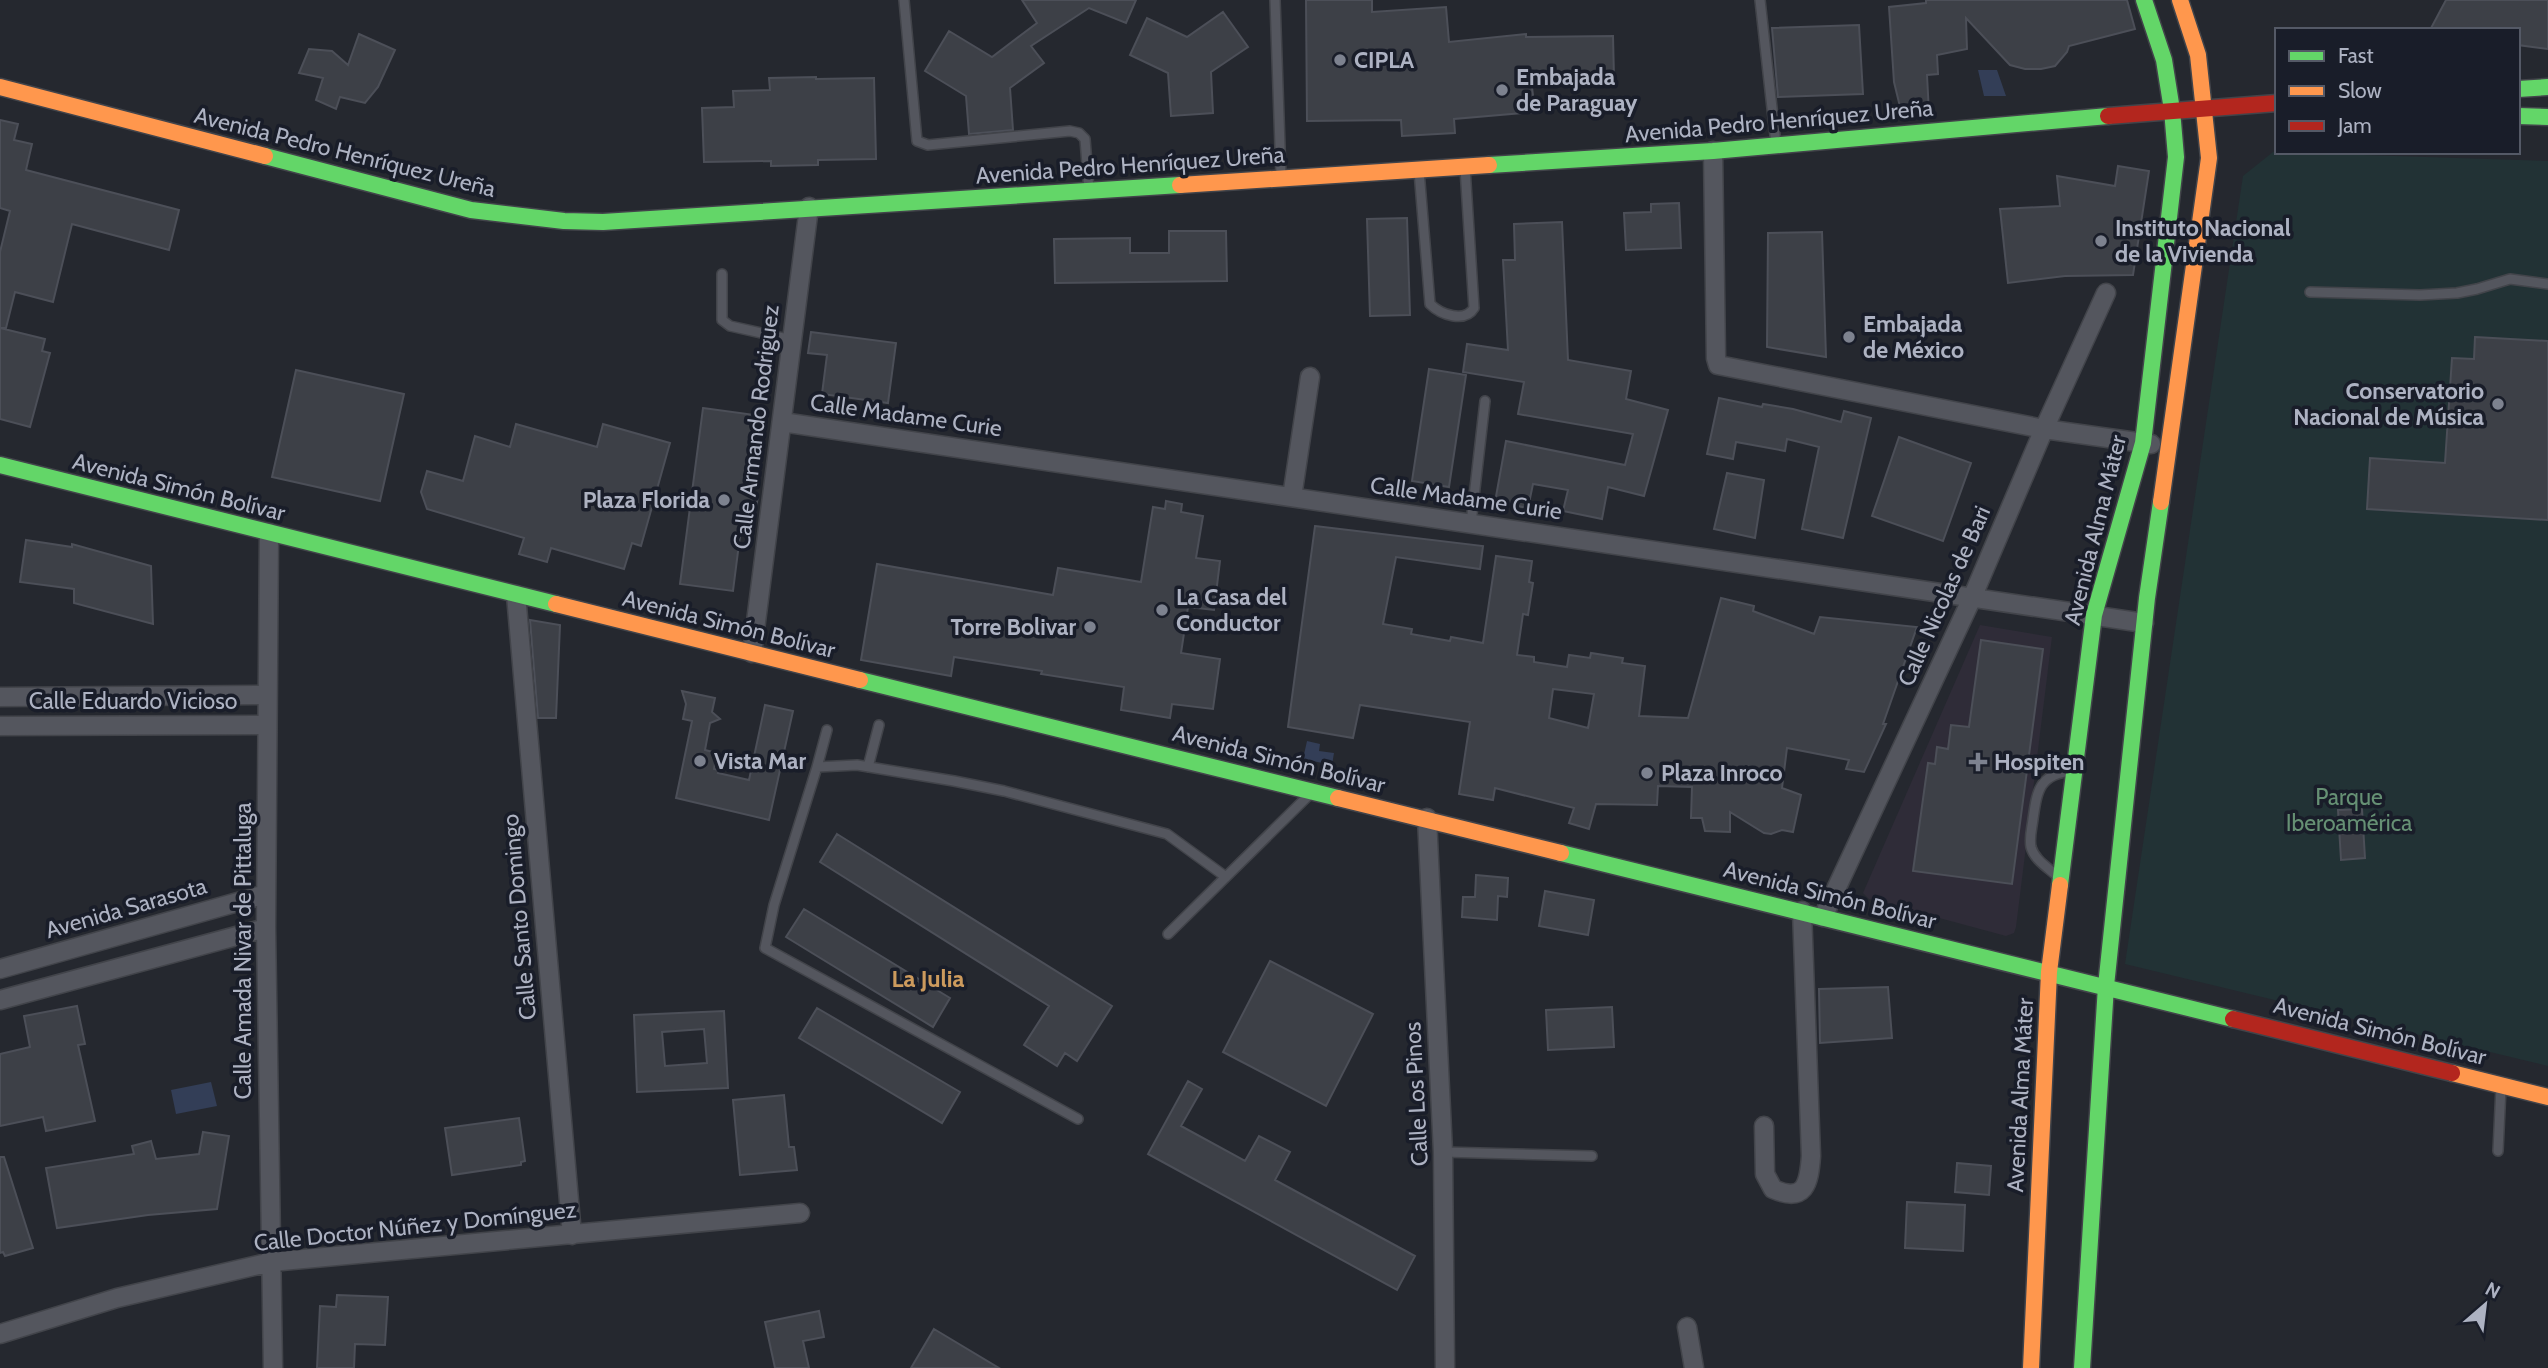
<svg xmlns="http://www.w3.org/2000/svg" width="2548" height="1368" font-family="Cabin,sans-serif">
	<rect width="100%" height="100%" fill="#25282f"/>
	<path fill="#2f2c38" d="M1980,625L2052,637L2016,927L2014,933L2006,936L1869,899L1863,893Z"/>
	<path fill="#223235" d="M2273,152L2548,161V1066L2125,964L2243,176Z"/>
	<path fill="#333e57" d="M1978,70H1997L2006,96H1984Z
		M1307,741L1320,744L1319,751L1334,753L1332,765L1303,759Z
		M211,1082L217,1106L176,1114L171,1090Z"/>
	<path fill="#3d4047" stroke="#4c4f58" stroke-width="2" fill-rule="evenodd" d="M1022,0H1136L1126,23L1089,8L1031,46L1044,63L1010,88L1013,130L969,134L966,96L925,71L949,31L992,57L1037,23Z
		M1306,0H1372V12L1446,7L1449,42L1526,34V37L1613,36L1614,78L1531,79L1535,112L1454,119L1455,133L1402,136L1401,120L1307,121Z
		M1926,0H2127L2135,29L2069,46L2067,52L2055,66L2041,69H2025L2010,65L1966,18L1967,49L1937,55L1938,74L1927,75L1929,113L1902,115L1894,82L1889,7L1926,3Z
		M2446,0H2548V49L2518,45V30H2430Z
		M1223,12L1248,47L1211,72L1213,113L1171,116L1168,73L1130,55L1147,18L1187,37Z
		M1859,25L1863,94L1778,97L1772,28Z
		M359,34L395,50L378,87L365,103L340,97L336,109L316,100L323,78L299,73L309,49L332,51L348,65Z
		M816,77V79L874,78L876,159L818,160V165L771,166V161L704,162L702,108L734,107L733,91L770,90L769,78Z
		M0,120L18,124L14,140L32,144L26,170L179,210L169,250L72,224L53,302L15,292L6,328H0V252L10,211L0,208Z
		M2118,166L2149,171L2133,275L2065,276L2008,283L2000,209L2060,206L2057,176L2115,186Z
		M1679,203L1681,248L1626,250L1624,213L1651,212V204Z
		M1407,218L1410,315L1370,316L1367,219Z
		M1562,222L1568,360L1631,371L1626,399L1668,410L1644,496L1608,487L1602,519L1563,511L1568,490L1533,484L1528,508L1495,502L1506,441L1625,465L1633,434L1518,414L1524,382L1463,372L1467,344L1508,350L1503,260H1515L1514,224Z
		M1169,231H1226L1227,281L1055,283L1054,239L1130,238V253H1169Z
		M1822,232L1826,357L1767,347L1768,233Z
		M0,328L45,339L42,351L50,353L30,427L0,419Z
		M811,332L896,343L888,403L822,394L827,355L808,353Z
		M2475,337L2548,341V520L2367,509L2370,458L2445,463L2452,358L2474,359Z
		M1429,369L1466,375L1449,487L1412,481Z
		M296,370L404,394L380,501L272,477Z
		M1719,398L1762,407L1763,404L1793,409L1841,422L1844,411L1871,418L1843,538L1802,529L1819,447L1787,439L1785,451L1736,442L1733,459L1707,454Z
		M703,408L755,415L745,494L758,496L755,514L743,512L733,591L680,584Z
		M516,424L597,447L603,424L670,443L641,546L632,543L624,569L551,548L547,562L519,554L524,538L427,509L421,492L427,471L463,481L475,436L510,447Z
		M1899,437L1971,463L1943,541L1872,516Z
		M1727,473L1764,480L1755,538L1714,529Z
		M1166,501L1182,504L1181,512L1203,516L1196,558L1220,561L1214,610L1188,607L1181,653L1220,659L1213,709L1172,704L1170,718L1121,710L1124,687L1041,674L1042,671L954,657L951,676L861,660L877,564L1053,595L1058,568L1141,582L1153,507L1165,509Z
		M1315,526L1483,546L1480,569L1396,557L1383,624L1412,629L1411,634L1450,641L1451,637L1483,643L1496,556L1532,561L1529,582L1533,583L1528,615L1523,614L1517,655L1534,657V662L1567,667L1569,655L1590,658L1591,653L1623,658L1622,663L1645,666L1639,716L1688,718L1721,598L1754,606L1753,611L1814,634L1820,617L1917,627L1883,724H1886L1864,772L1846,769L1849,760L1787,748L1782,788L1801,795L1793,832L1782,830L1771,834L1764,833L1730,812V832L1705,831L1702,818H1691L1692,787L1658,786L1657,805L1596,804L1589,829L1569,823L1574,808L1495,788L1493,800L1459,794L1470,722L1360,705L1353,738L1288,727ZM1553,689L1594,694L1588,728L1549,718Z
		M26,540L72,547V544L151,566L153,624L74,603V589L20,582Z
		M530,620L560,625L556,718H538Z
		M1981,640L2043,649L2012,884L1913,871L1928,763L1935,764L1937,747L1948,749L1951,725L1969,727Z
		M682,691L715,698L712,712L720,719L710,723L705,750L717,753L714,769L719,770L718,773L749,780L765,705L793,711L769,820L676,798L692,721L683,719L686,704Z
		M2362,809L2365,858L2341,860L2338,810Z
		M837,834L1112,1006L1077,1061L1065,1053L1057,1066L1024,1045L1049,1006L820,862Z
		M1476,875L1508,878L1507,897L1498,896L1497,920L1462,917L1463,897H1475Z
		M1545,891L1594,900L1588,935L1539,926Z
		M804,909L950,998L933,1027L786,937Z
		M1270,961L1373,1014L1326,1106L1223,1052Z
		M1888,987L1892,1038L1820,1043L1819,989Z
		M77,1006L85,1044L78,1045L95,1121L46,1131L43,1117L0,1126V1054L30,1047L24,1016Z
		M1612,1007L1614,1047L1548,1050L1546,1010Z
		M817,1008L960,1092L942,1123L799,1038Z
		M724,1011L728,1088L637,1092L634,1015ZM704,1029L707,1063L665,1066L662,1032Z
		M1188,1081L1202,1089L1181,1126L1245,1161L1259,1136L1290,1152L1275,1180L1415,1256L1397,1290L1148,1154Z
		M784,1095L789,1147H794L797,1170L740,1175L733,1100Z
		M519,1118L525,1161L521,1162V1165L452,1175L445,1128Z
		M203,1132L229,1136L217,1209L148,1215L57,1228L46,1168L134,1154L132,1146L151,1141L156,1159L199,1154Z
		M0,1157H4L33,1248L5,1256L3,1252L0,1253Z
		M1957,1163L1991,1166L1989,1195L1955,1192Z
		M1907,1202L1965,1205L1963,1251L1905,1248Z
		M337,1295L388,1297L385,1345L355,1344L354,1368H317L320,1306L336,1307Z
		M819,1311L824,1337L803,1341L809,1368H775L765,1322Z
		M934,1329L999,1368H911Z"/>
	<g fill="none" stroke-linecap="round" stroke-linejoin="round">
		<g stroke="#42444a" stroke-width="12">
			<path id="lane" d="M904,0L917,141L928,145L1070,131L1079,133L1085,139L1089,190
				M1275,0L1281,176
				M1760,0L1776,144
				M1419,171L1430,304C1441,315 1465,323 1474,308L1465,168
				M722,274V320L730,326L792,340
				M2310,292L2420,295L2457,293L2477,289L2510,279L2548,284
				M1471,523L1485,401
				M817,767L827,730
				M868,767L879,725
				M2056,875C2047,867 2034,859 2031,847C2029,838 2032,828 2033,819C2037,791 2039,774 2072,771
				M1168,934L1310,794
				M1078,1119L765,948L774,905L817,767L857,765L954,781L1004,791L1167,834L1226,877
				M2498,1151L2501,1087
				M1443,1152L1592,1156"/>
		</g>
		<g stroke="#42444a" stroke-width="21">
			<path id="street" d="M1713,151L1716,358L1718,365L2044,429L2151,444
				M782,422L2144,623
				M1292,497L1310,377
				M269,533L266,928L273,1368
				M516,595L572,1235
				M752,653L809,207
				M0,697L266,695
				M0,726L267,725
				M1427,818L1443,1152L1445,1368
				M1823,917L1972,598L2044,429L2106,293
				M0,969L266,894
				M0,1000L266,928
				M1764,1126L1765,1174L1773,1189C1805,1203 1809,1184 1811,1156L1802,911
				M1687,1327L1694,1368
				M0,1334L117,1298L271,1262L800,1213"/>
		</g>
		<g stroke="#42444a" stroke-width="19">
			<path id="fast" d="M2518,89L2548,87
				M2518,116L2548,117
				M265,156L471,210L564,221L603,222L1180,185
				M1489,165L1713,151L2108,116
				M0,465L556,604
				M860,680L1338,798
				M1561,853L2233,1019
				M2060,885L2094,615L2143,443L2176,157L2172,110L2164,60L2144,0
				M2082,1368L2106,986L2147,598L2161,502"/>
		</g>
		<g stroke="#42444a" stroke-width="19">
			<path id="slow" d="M0,87L265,156
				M1180,185L1489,165
				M2161,502L2209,158L2198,55L2180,0
				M556,604L860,680
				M1338,798L1561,853
				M2452,1073L2548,1097
				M2031,1368L2049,972L2060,885"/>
		</g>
		<g stroke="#42444a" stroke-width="19">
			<path id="jam" d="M2108,116L2277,103
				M2233,1019L2452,1073"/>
		</g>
		<use href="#lane" stroke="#54565e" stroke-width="9"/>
		<use href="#street" stroke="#54565e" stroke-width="18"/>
		<use href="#fast" stroke="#63d668" stroke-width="16"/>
		<use href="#slow" stroke="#ff974d" stroke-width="16"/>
		<use href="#jam" stroke="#b3261e" stroke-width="16"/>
	</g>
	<g fill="#7d828f" stroke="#191d29" stroke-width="2.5">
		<circle cx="1340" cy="60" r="7"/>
		<circle cx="1502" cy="90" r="7"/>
		<circle cx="2101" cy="241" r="7"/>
		<circle cx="1849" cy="337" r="7"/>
		<circle cx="2498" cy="404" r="7"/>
		<circle cx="724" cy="500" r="7"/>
		<circle cx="1162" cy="610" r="7"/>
		<circle cx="1090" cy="627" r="7"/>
		<circle cx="700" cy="761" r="7"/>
		<path d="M1974.5 751.5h7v7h7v7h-7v7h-7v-7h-7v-7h7z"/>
		<circle cx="1647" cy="773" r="7"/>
	</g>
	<g text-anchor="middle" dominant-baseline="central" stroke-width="7" stroke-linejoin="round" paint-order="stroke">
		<g font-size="23" font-weight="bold" fill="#adb2c2" stroke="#191d29" text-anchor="start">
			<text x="1354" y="60">CIPLA</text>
			<text x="1516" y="77">Embajada<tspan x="1516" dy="26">de Paraguay</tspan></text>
			<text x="2115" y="228">Instituto Nacional<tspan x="2115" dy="26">de la Vivienda</tspan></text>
			<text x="1863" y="324">Embajada<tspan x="1863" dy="26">de México</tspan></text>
			<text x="2484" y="391" text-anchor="end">Conservatorio<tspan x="2484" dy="26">Nacional de Música</tspan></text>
			<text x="710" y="500" text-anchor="end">Plaza Florida</text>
			<text x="1176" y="597">La Casa del<tspan x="1176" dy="26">Conductor</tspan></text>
			<text x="1076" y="627" text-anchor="end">Torre Bolivar</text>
			<text x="714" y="761">Vista Mar</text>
			<text x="1994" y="762">Hospiten</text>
			<text x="1661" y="773">Plaza Inroco</text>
		</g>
		<g font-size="23" fill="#adb2c2" stroke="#191d29">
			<text transform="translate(1779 121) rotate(-5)">Avenida Pedro Henríquez Ureña</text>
			<text transform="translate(345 152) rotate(14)">Avenida Pedro Henríquez Ureña</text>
			<text transform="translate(1130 165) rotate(-4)">Avenida Pedro Henríquez Ureña</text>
			<text transform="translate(906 415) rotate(8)">Calle Madame Curie</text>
			<text transform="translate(756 427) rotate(-83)">Calle Armando Rodriguez</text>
			<text transform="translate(179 487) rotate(14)">Avenida Simón Bolívar</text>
			<text transform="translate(1466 498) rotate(8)">Calle Madame Curie</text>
			<text transform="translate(2095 530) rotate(-76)">Avenida Alma Máter</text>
			<text transform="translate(1944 596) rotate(-66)">Calle Nicolas de Bari</text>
			<text transform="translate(729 624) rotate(14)">Avenida Simón Bolívar</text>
			<text x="133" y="701">Calle Eduardo Vicioso</text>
			<text transform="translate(1279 759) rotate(14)">Avenida Simón Bolívar</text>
			<text transform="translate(1830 895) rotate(14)">Avenida Simón Bolívar</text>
			<text transform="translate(126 908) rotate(-16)">Avenida Sarasota</text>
			<text transform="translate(519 917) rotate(-95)">Calle Santo Domingo</text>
			<text transform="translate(243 951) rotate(-90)">Calle Amada Nivar de Pittaluga</text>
			<text transform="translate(2380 1031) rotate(14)">Avenida Simón Bolívar</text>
			<text transform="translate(1416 1094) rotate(-93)">Calle Los Pinos</text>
			<text transform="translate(2020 1095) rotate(-87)">Avenida Alma Máter</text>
			<text transform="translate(415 1226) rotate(-6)">Calle Doctor Núñez y Domínguez</text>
		</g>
		<g font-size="23" fill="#669074" stroke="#191d29">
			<text x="2349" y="797">Parque<tspan x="2349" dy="26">Iberoamérica</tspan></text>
		</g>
		<g font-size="24" font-weight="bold" fill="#cc9a5d" stroke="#191d29">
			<text x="928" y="978">La Julia</text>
		</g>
	</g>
	<rect x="2275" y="28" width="245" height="126" fill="#191d29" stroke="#545966" stroke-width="2"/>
	<rect x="2289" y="51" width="35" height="10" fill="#63d668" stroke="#545966" stroke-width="2"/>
	<text x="2338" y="63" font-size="21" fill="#adb2c2">Fast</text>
	<rect x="2289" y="86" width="35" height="10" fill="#ff974d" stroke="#545966" stroke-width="2"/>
	<text x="2338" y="98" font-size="21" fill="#adb2c2">Slow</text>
	<rect x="2289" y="121" width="35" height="10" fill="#b3261e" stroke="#545966" stroke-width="2"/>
	<text x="2338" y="133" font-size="21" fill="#adb2c2">Jam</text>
	<g transform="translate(2485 1305) rotate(28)" stroke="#191d29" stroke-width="5" paint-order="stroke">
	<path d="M0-5L12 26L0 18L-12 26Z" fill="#adb2c2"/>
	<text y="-10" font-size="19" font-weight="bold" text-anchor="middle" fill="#adb2c2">N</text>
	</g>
</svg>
